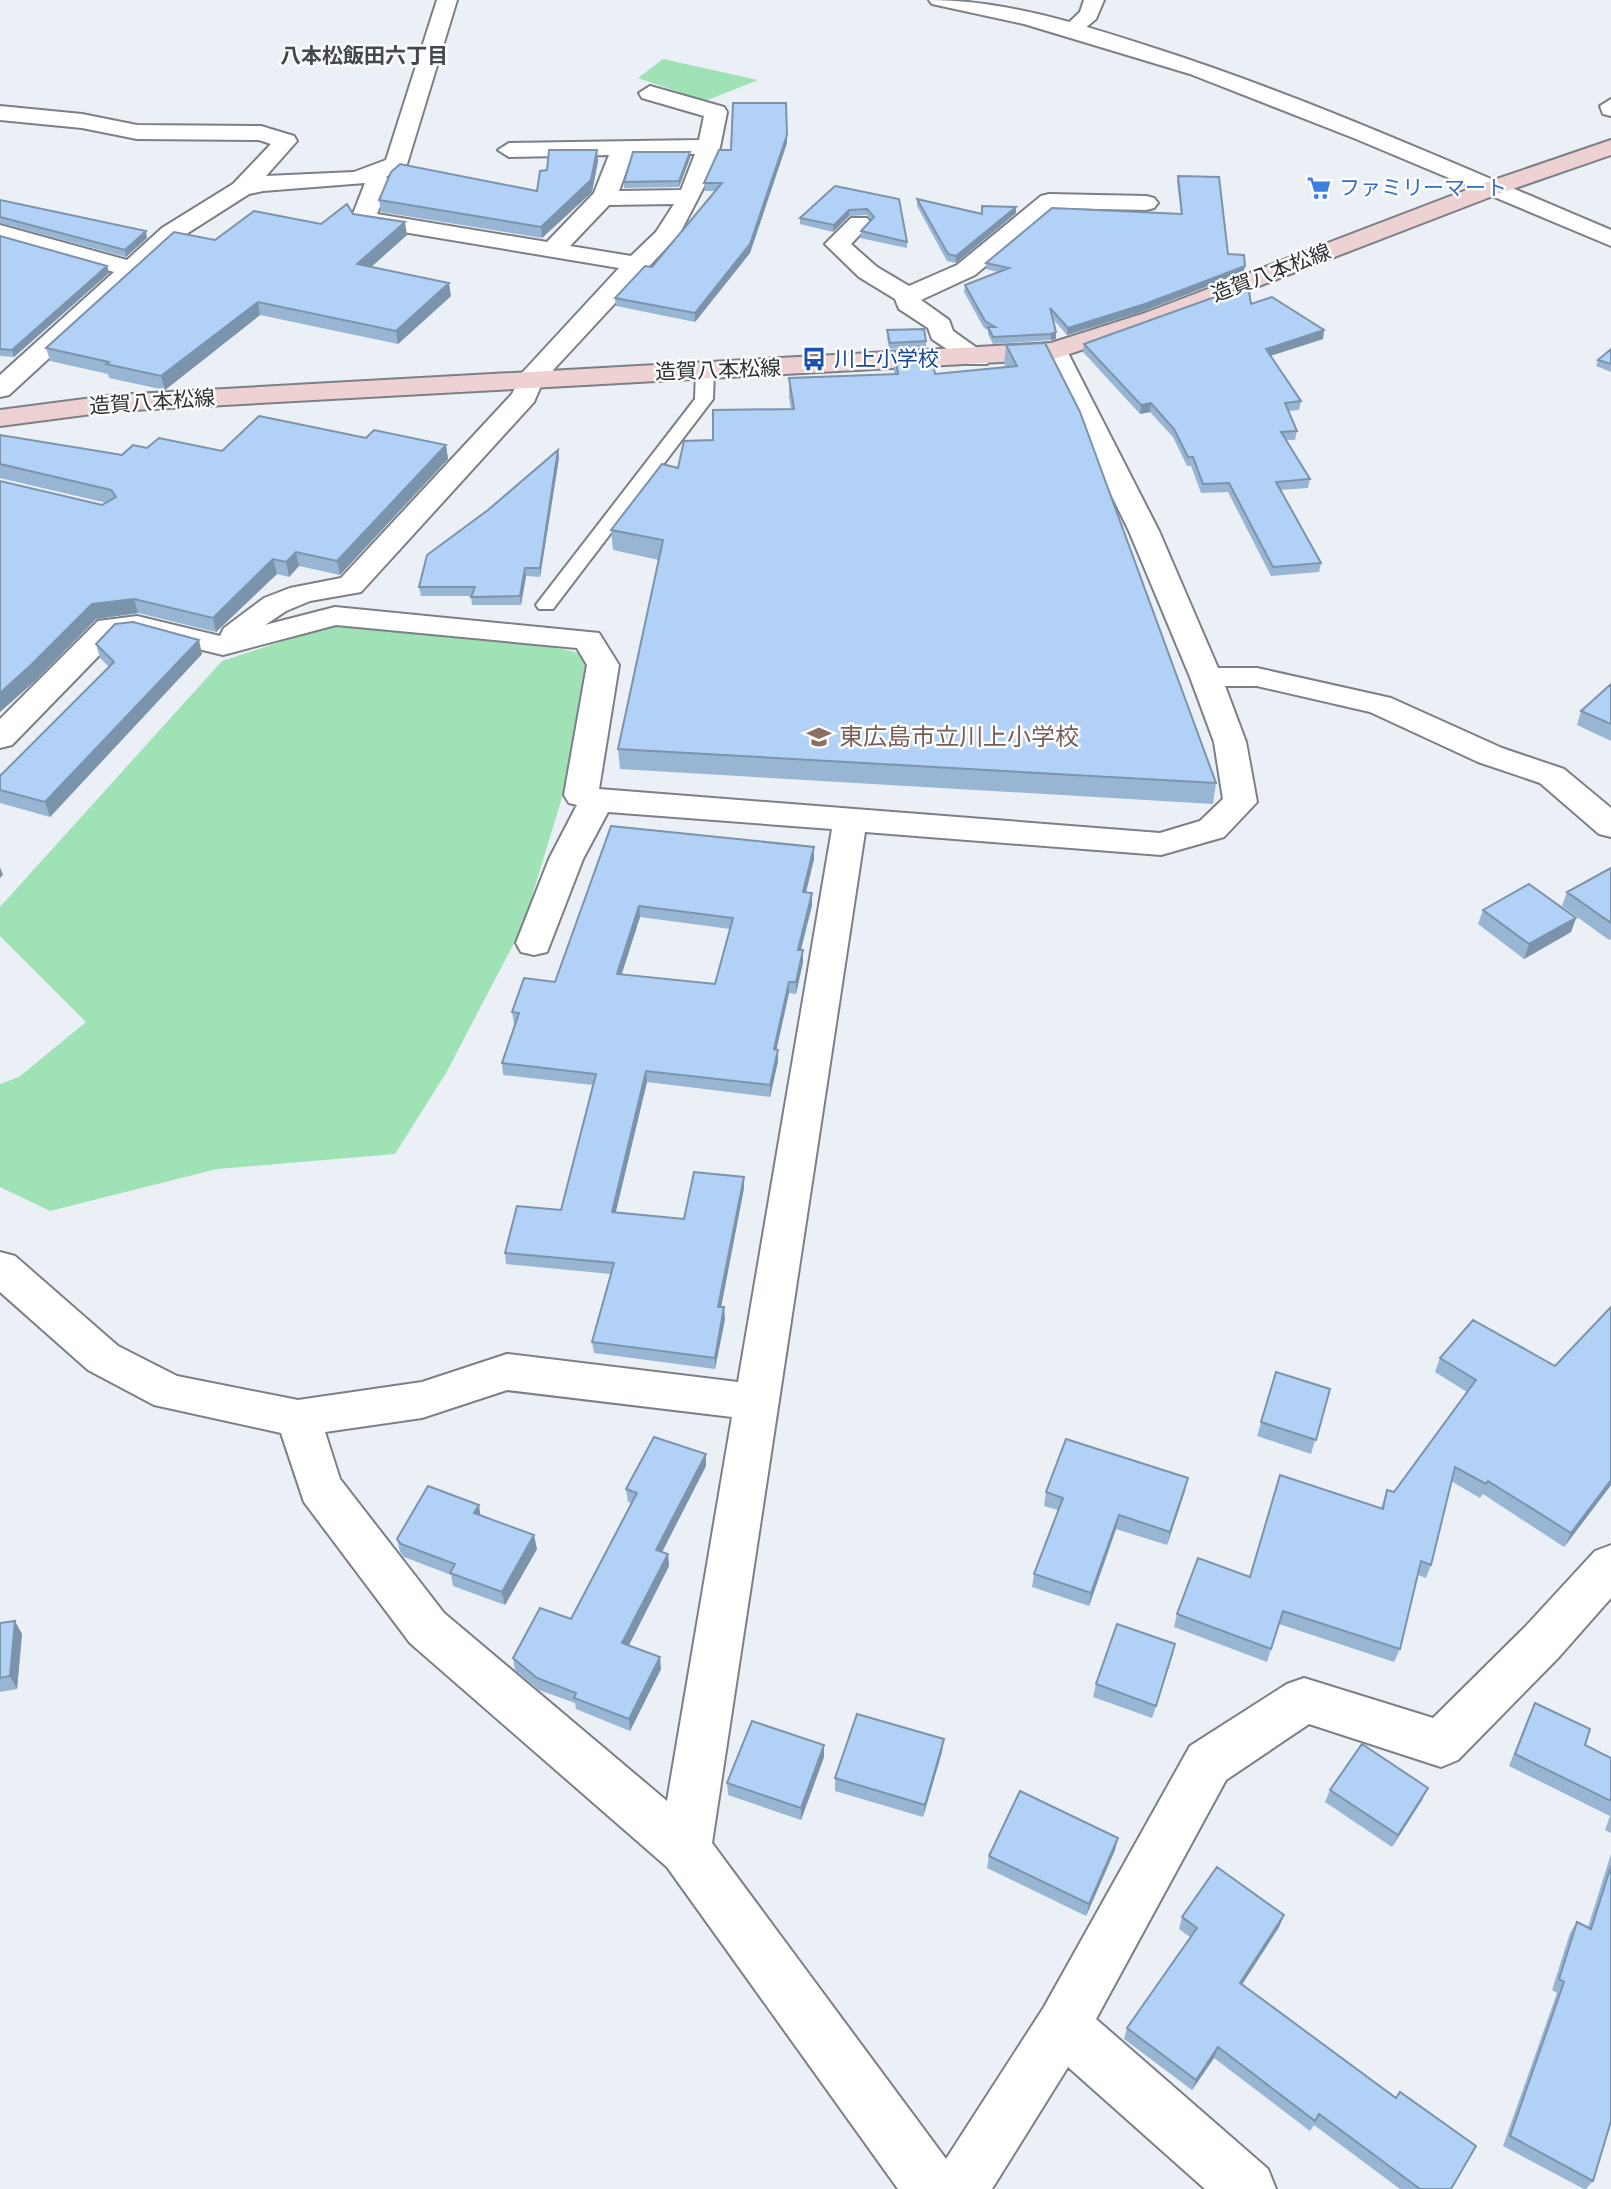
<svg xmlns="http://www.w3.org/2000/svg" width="1611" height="2189" font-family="Signika,'Noto Sans JP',sans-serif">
	<rect width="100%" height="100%" fill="#ebf0f6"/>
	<path fill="#9ee2b5" d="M663,59L758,80L705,101L638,78Z
		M345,621L458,626L598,657L574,758L523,926L446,1073L395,1154L217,1169L50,1211L0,1187V1084L19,1077L86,1022L0,936V907L222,661Z"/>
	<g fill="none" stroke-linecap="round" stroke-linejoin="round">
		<g stroke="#7c8086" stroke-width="4">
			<path id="service" d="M705,365L714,370L713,399L553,609H539L536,605L539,601L695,399L696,370Z"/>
		</g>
		<g stroke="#7c8086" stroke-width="4">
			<path id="minor" d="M437,0H457L407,164L386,177L390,182L377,214L547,242L594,193L609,155L509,157L498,150L509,143L699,140L704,116L642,98L639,93L650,86L724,107L727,112L720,147L710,175L680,233L543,381L534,402L361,592L310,601L286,611L265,625L335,607L599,633L619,665L599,789L1160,833L1200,821L1223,799L1214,742L1190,677L1129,531L1041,351L1045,345H1063L1067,351L1159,531L1218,668H1257L1391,698L1502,748L1564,769L1611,808V837L1599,834L1540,783L1478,762L1370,712L1257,686H1225L1246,742L1257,802L1224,837L1161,855L865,832L712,1843L946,2159L1044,2007L1190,1746L1287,1684L1304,1678L1433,1718L1525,1627L1595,1551L1611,1545V1598L1559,1657L1458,1760L1441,1767L1309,1724L1226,1780L1096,2019L1268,2169L1276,2189H1205L1068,2067L992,2189H898L667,1867L410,1643L304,1502L281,1433L154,1405L88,1370L0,1292V1252L15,1256L118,1346L177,1376L298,1400L422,1382L507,1354L738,1382L832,829L608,812L583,859L547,952L534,955L521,952L516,943L549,859L577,805L569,803L564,795L587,665L577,648L336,625L223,655L137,634L118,636L12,745L0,748V719L98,621L137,616L220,636L224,628L264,598L290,588L341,578L512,394L522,373L619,268L355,224L351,219L365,183L263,191L249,194L180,238L9,395L0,397V375L114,272L0,240V225L127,260L162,228L233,184L271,144L259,140L137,139L82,128L0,120V106L82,114L137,125L261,126L294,136L297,141L266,176L354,172L386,160ZM695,154L681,190L619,191L632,155ZM674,204L656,232L631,256L570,246L609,205ZM507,1390L732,1417L667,1801L444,1613L340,1479L325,1432L422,1418Z
				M1084,0H1104L1096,19L1078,34H1064L1061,30L1080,12Z
				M1611,99V116L1603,114L1600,106Z
				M1049,194L1146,196L1154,198L1158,203L1154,208L1146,210L1055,208L975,275L921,300L949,320L953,331L991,358L987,364H969L932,339L928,328L899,309L895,299L859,277L825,244L851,218H867L871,223L851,244L877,267L909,286L957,265L1041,196Z"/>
		</g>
		<g stroke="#7c8086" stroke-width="4">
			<path id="tertiary" d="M929,0C1006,0 1083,25 1157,49C1312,99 1461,167 1611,230V246L1356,139L1190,74L1024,24L932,4Z"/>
		</g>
		<g stroke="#7c8086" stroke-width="4">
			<path id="secondary" d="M1611,140V155L1498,194L1163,323L1054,359L115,411L0,426V410L115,395L1051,343L1145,313L1482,184Z"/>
		</g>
		<use href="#service" fill="#fff" fill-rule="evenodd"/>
		<use href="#minor" fill="#fff" fill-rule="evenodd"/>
		<use href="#tertiary" fill="#fff" fill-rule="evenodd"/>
		<use href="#secondary" fill="#eed2d3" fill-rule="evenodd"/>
	</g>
	<path fill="#98b5d4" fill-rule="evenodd" d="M787,143L750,253L695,322L616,306L615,298L652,267L715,191H705L704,183L731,150Z
		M690,152V158L679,187L624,188V182Z
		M598,161L592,192L542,238L381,212L379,200L537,191L547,170Z
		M1178,176L1228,254L1244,272L1144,311L1067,335L1053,319L1056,332V339L1051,340L993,344L988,334V330L984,328L964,292L965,285L998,272L986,269V263L1181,214L1177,182Z
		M899,199L907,242V248L860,238L861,231L871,220L867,215L849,216L833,232L800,224V218Z
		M917,199L982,213L1016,207V213L956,263L947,261L917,206Z
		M0,200L147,238L126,257L0,223Z
		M353,214L407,235L370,267L451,296L398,344L260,315L165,390L109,378L108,374L50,361L46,348L215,240L321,224Z
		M0,236L107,266L109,273L14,357L0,356Z
		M1251,304L1324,330L1323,339L1270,356L1301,401L1299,410L1288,411L1297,431L1295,440H1286L1310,479L1308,488L1280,490L1321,563L1319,572L1271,576L1228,492L1201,493L1191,466H1187L1173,437L1150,412L1140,414L1083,352L1084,344Z
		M887,330L926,341V347L889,349L887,337Z
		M1045,343L1216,783L1213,804L620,769L618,749L659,560L613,550L611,530L678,468L713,440L791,409L789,397V378L894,374V351L935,374L1006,367L1004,364L1006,345Z
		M1611,349V372L1596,366L1598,360Z
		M0,435L122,455L147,448L222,451L366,438L446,445L448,459L340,575L299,566L289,577L277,574L216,632L138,613L96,619L36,680L0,712V481L102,505L107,503L0,478Z
		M559,458L540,577L526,576L521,605H472L471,596H421L419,587Z
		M96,644L202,654L50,817L0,803V776L109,667L100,658Z
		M1611,684V741L1577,725L1581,711Z
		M611,826L814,859L806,893H812V905L801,950L803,962L796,994L789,993L776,1049L778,1050V1061L770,1097L647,1082L615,1212L684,1219L744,1188L721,1307L725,1319L715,1369L594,1353L592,1342L611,1274L506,1264L505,1253L561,1210L593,1085L503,1075L502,1063L516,1024H514L512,1012L555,982ZM640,917L730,929L715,984L621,975Z
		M1611,868V939L1609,940L1562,906L1567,892Z
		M1483,910L1576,918L1571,932L1524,959L1478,924Z
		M1473,1320L1611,1485L1564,1547L1483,1494L1480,1498L1451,1481L1431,1565L1426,1578L1418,1575L1400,1649L1394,1662L1279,1624L1267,1662L1174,1627L1177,1614L1381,1508L1387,1490L1394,1492L1467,1392L1435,1372L1440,1358Z
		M1276,1372L1330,1389L1311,1454L1257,1436Z
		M706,1466L662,1552L668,1554L669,1566L629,1645L661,1669L630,1731L576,1709L575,1703L539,1690L515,1670L513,1658L571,1619L632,1503L628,1502L626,1489Z
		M1185,1491L1167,1545L1116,1529L1089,1606L1032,1587L1034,1574L1058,1510L1044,1506L1046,1492Z
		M481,1516L537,1549L505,1605L453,1586L451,1575L404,1557L400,1552L397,1539Z
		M0,1623L22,1634L17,1689L0,1692Z
		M1172,1657L1152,1718L1093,1697L1096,1684Z
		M1535,1703L1585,1745L1611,1758V1833L1605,1830L1610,1816L1509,1766L1529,1715Z
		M944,1739L942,1752L923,1817L835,1791V1778Z
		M824,1745V1757L801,1820L728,1795L727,1783Z
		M1330,1790L1422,1800L1392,1847L1325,1802Z
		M1115,1850L1086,1916L987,1868L989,1856Z
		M1611,1854V2121L1593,2181L1586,2189H1584L1503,2146L1557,1993L1552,1990L1570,1933L1577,1922L1588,1927Z
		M1284,1915L1279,1927L1242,1984L1451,2189H1400L1314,2125L1310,2131L1214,2058L1192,2090L1124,2039L1127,2028L1190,1937L1179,1929L1182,1917Z"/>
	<path fill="#7c93ac" d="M787,135V143L750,253L695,322V313Z
		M597,150L598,161L592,192L542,238L541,227Z
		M690,152V158L679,187V181Z
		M1016,207V213L956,263V256Z
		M849,210V216L833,232L834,225Z
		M405,222L407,235L359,278L357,264Z
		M146,231L147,238L126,257L125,250Z
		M107,266L109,273L14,357L12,350Z
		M1245,266L1244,272L1144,311L1067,335L1068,328Z
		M449,283L451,296L398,344L396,331Z
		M258,302L260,315L165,390L161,376Z
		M1324,330L1323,339L1264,358L1266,349Z
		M1056,332V339L1051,340V334Z
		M1151,403L1150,412L1140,414L1141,405Z
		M446,445L448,459L340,575L337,561Z
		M558,450L559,458L540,577V568Z
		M296,552L299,566L289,577L286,562Z
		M273,559L277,574L216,632L213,618Z
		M525,568L526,576L521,605L520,596Z
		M134,599L138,613L96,619L36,680L0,712V693L92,604Z
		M199,640L202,654L50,817L45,802Z
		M814,847V859L803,904V892Z
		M0,867L3,875L0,878Z
		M812,893V905L798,961V950Z
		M639,906L640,917L618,986L617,974Z
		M1576,918L1571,932L1524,959L1529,944Z
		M803,950V962L796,994V982Z
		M789,982V993L774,1061V1049Z
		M778,1050V1061L770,1097V1085Z
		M646,1071L647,1082L613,1224L612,1212Z
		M744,1177V1188L719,1318L718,1307Z
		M724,1307L725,1319L715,1369V1358Z
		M706,1454V1466L657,1562L656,1550Z
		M1188,1478L1185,1491L1167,1545L1170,1532Z
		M1611,1480V1485L1564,1547L1571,1533Z
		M479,1505L481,1519L474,1513Z
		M1119,1515L1116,1529L1089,1606L1091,1593Z
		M534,1535L537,1549L505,1605L502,1592Z
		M668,1554L669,1566L624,1655L622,1643Z
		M15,1621L22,1634L17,1689L10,1676Z
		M1175,1644L1172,1657L1152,1718L1156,1706Z
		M660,1657L661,1669L630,1731L629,1719Z
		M944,1739L942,1752L923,1817L925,1805Z
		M824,1745V1757L801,1820V1808Z
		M1428,1788L1422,1800L1392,1847L1398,1835Z
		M1118,1838L1115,1850L1086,1916L1089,1904Z
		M1284,1915L1279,1927L1236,1994L1240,1983Z
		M1218,2047L1214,2058L1192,2090L1196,2080Z"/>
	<path fill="#b1d2f6" stroke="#7c93ac" stroke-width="2" fill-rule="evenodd" d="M733,103H786L787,135L750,244L695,313L615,298L645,266L652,267L722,183H704L719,150H731Z
		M549,150H597L591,180L541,227L379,200L391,172L400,164L537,191L540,171L547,170Z
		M633,152H690L679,181L624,182Z
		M1178,176L1219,177L1228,254L1244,255L1245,266L1145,304L1068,328L1050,308L1056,332L1051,334L993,337L988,327H995L985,321L965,285L1009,268L986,263L1052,208L1182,214Z
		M835,186L899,199L907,242L861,231L874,217L867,209L849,210L834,225L800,218Z
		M917,199L982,214V206L1016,207L956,256L948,254Z
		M0,200L146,231L125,250L0,217Z
		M347,204L353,214L405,222L357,264L449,283L396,331L258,302L161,376L106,364L109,362L46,348L174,232L215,240L254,211L321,224Z
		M0,236L107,266L12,350L0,349Z
		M1248,285L1251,304L1272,297L1324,330L1266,349L1301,401L1285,403L1297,431L1281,432L1310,479L1276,482L1321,563L1273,567L1229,483L1203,484L1193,457H1188L1174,429L1151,403L1141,405L1084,344Z
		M924,329L926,341L890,343L887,330Z
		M1045,343L1080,412L1216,783L618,749L663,540L611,530L662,464L678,468L684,441L713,440V410L794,409L789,378L898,374L894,351L930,349L935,374L1017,366L1006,345Z
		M1611,349V364L1598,360Z
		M259,416L366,438L374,430L446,445L337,561L296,552L286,562L273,559L213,618L134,599L92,604L31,665L0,693V481L102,505L116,497L111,490L0,464V435L122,455L133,445L147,448L159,438L222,451Z
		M558,450L540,568H525L520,596L471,597L475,587H419L427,555L488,510Z
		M133,622L199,640L45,802L0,790V776L114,662L96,644L115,624Z
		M1611,684V724L1581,711Z
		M611,826L814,847L803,892L812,893L798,950H803L796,982H789L774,1049L778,1050L770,1085L646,1071L612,1212L684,1219L694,1172L744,1177L718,1307H724L715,1358L592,1342L614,1263L505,1253L517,1206L561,1210L596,1074L502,1063L519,1013L512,1012L524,978L555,982ZM639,906L733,918L715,984L617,974Z
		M1611,868V923L1567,892Z
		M1529,884L1576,918L1529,944L1483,910Z
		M1611,1307V1480L1571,1533L1488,1481L1486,1484L1455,1467L1431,1565L1421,1561L1400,1649L1283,1611L1271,1649L1177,1614L1198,1558L1250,1577L1280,1475L1383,1509L1387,1490L1394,1492L1476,1380L1440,1358L1473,1320L1555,1366Z
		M1276,1372L1330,1389L1316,1440L1261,1422Z
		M654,1437L706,1454L656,1550L668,1554L622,1643L660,1657L629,1719L574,1698L576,1693L537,1678L513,1658L540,1608L571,1619L637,1493L626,1489Z
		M1066,1439L1188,1478L1170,1532L1119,1515L1091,1593L1034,1574L1063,1498L1046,1492Z
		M428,1486L479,1505L474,1513L534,1535L502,1592L450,1573L455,1564L401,1544L397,1539Z
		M15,1621L10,1676L0,1678V1623Z
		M1117,1624L1175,1644L1156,1706L1096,1684Z
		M1535,1703L1590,1729L1585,1745L1611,1758V1801L1515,1754Z
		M857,1714L944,1739L925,1805L835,1778Z
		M752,1721L824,1745L801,1808L727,1783Z
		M1362,1744L1428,1788L1398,1835L1330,1790Z
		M1020,1791L1118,1838L1089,1904L989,1856Z
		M1611,1866V2121L1593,2181L1510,2136L1564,1982L1559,1979L1577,1922L1591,1929Z
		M1217,1867L1284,1915L1240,1983L1396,2098L1400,2092L1476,2146L1451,2189H1420L1319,2114L1315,2121L1218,2047L1196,2080L1127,2028L1197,1928L1182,1917Z"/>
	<defs>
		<g id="supermarket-bare" transform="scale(1.89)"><path d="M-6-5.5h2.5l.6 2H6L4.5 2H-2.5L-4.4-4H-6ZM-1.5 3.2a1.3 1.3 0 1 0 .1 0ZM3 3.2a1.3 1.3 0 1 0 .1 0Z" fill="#3f7fe0" stroke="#fcfdfe" stroke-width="2.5" paint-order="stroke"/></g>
		<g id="bus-bare" transform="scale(1.89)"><path d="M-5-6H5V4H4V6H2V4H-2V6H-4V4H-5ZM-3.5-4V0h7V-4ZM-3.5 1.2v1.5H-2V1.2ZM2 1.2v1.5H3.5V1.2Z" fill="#1a4fb4" stroke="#fcfdfe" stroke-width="2.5" paint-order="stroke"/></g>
		<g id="school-bare" transform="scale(1.89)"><path d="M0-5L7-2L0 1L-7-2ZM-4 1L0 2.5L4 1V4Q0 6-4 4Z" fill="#8d6e63" stroke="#fcfdfe" stroke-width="2.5" paint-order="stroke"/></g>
	</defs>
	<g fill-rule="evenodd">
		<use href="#supermarket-bare" x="1319" y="188"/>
		<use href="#bus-bare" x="814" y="359"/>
		<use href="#school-bare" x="819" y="737"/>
	</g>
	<g text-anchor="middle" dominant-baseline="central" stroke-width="5" stroke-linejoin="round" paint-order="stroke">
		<g font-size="21" font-weight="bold" fill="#44484d" stroke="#fcfdfe">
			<text x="364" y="56">八本松飯田六丁目</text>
		</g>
		<g font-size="21" fill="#366cbe" stroke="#fcfdfe" text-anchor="start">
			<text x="1339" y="188">ファミリーマート</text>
		</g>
		<g font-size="21" fill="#2f3033" stroke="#fcfdfe">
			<text transform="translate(1271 273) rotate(-21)">造賀八本松線</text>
			<text transform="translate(718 370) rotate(-2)">造賀八本松線</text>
			<text transform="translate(152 402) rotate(-4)">造賀八本松線</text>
		</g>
		<g font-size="21" fill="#164399" stroke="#fcfdfe" text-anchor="start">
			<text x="834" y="359">川上小学校</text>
		</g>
		<g font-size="24" fill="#785e54" stroke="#fcfdfe" text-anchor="start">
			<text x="839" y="737">東広島市立川上小学校</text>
		</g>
	</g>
</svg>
